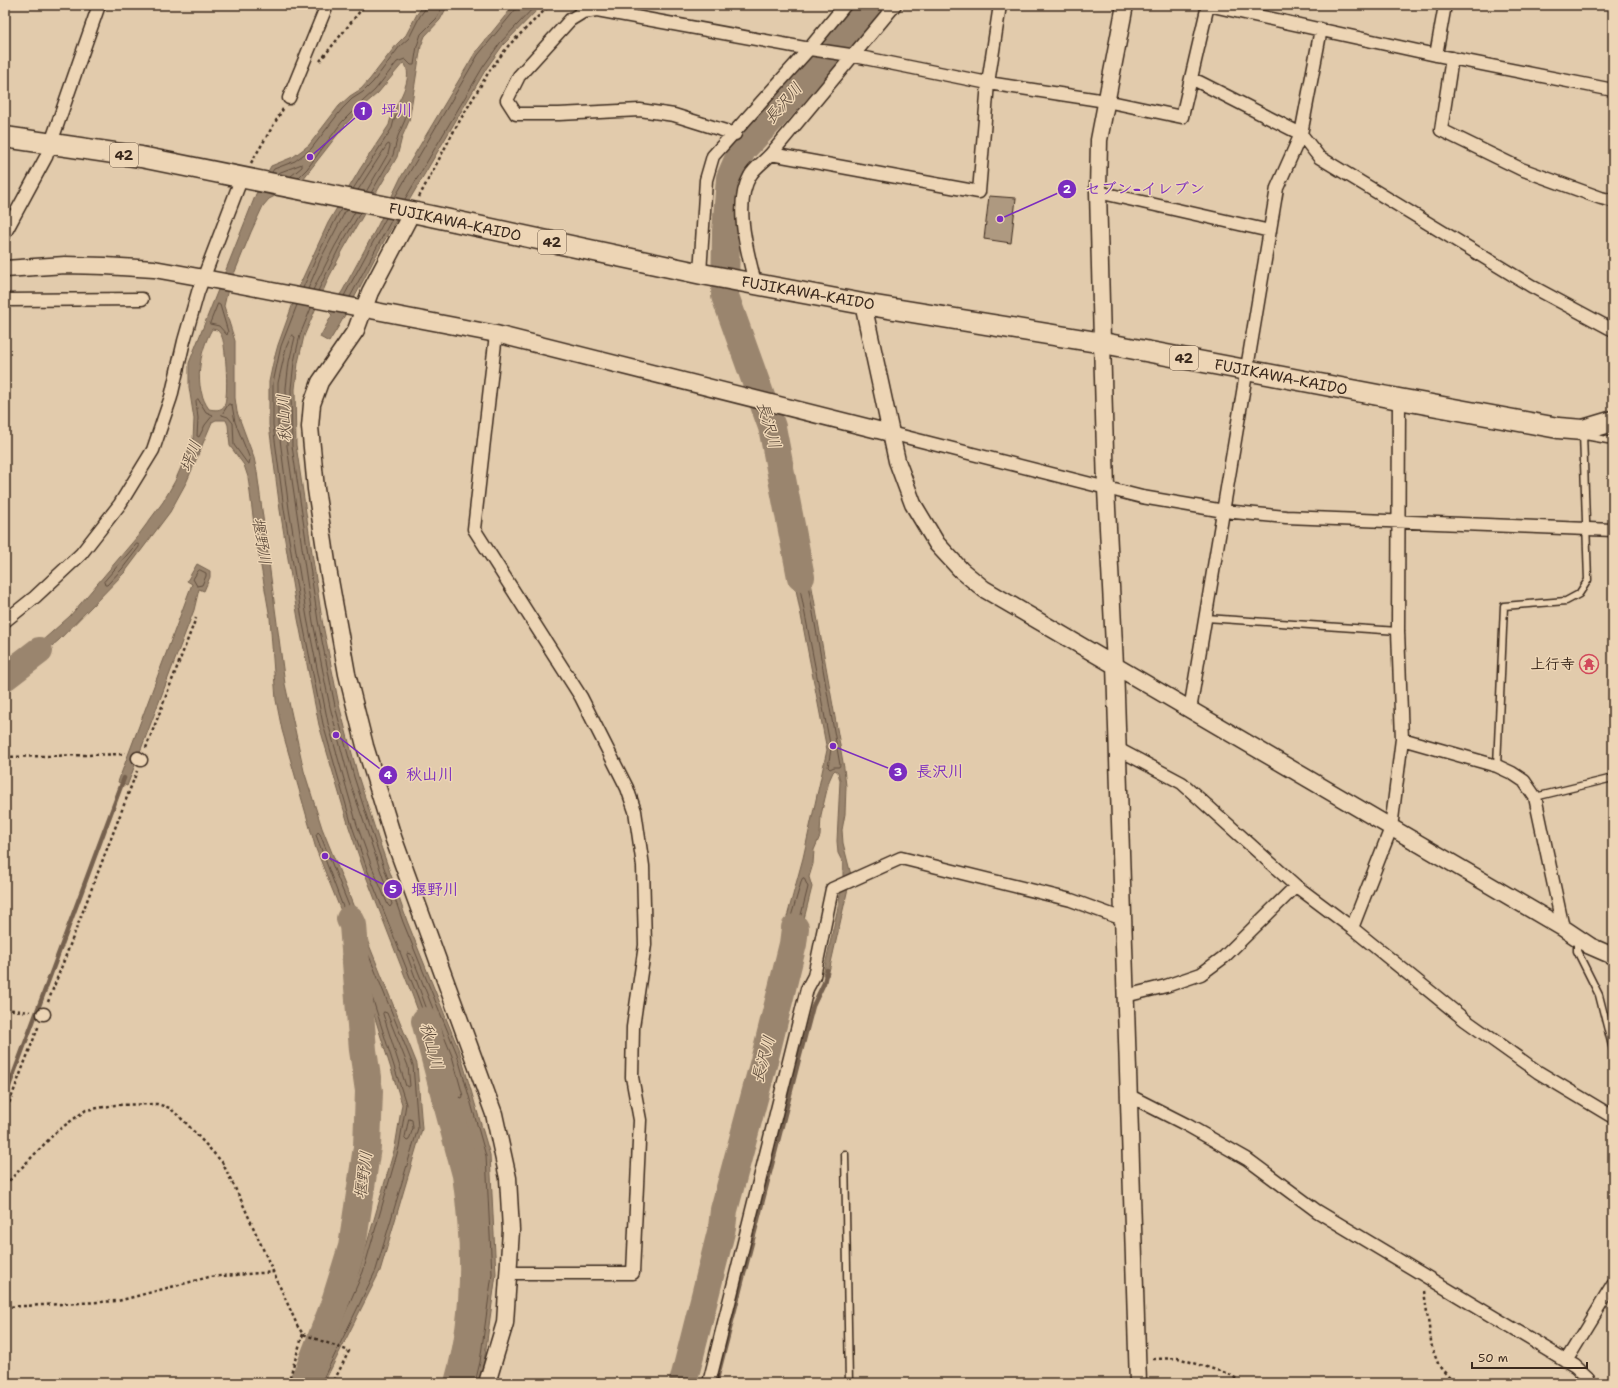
<svg xmlns="http://www.w3.org/2000/svg" width="1618" height="1388" font-family="'Shantell Sans','Klee One',sans-serif">
	<rect width="100%" height="100%" fill="#e2cbac"/>
	<filter id="ink" filterUnits="userSpaceOnUse"><feTurbulence type="fractalNoise" baseFrequency=".025" numOctaves="2"/><feDisplacementMap in="SourceGraphic" scale="8" xChannelSelector="R" yChannelSelector="G"/><feConvolveMatrix kernelMatrix="1 2 1 2 8 2 1 2 1" color-interpolation-filters="sRGB"/></filter>
	<g filter="url(#ink)">
		<path fill="#9a856e" stroke="#74614e" fill-rule="evenodd" d="M424,5H448L440,20L425,36L421,46L409,121L402,137L397,157L343,250L329,277L304,336L298,363L295,389L296,445L322,620L339,705L358,776L378,838L407,921L460,1053L490,1155L496,1274L484,1363L478,1383H462L468,1359L480,1274L475,1209L467,1144L413,997L364,871L349,827L319,725L298,619L280,510L269,425V382L273,363L278,345L300,284L328,223L360,169L389,125C392,107 415,83 405,64L403,63L378,93L365,104L345,125L303,179L285,191L269,199L263,206L251,232L228,289L224,306L235,341V398L237,412L254,458L257,472L285,684L304,771L322,828L417,1064L422,1129L380,1271L324,1383H307L333,1332L359,1271L395,1147L402,1104L343,916L316,849L282,730L276,700L270,618L255,532L248,477L244,465L230,446L228,425L226,420H216L212,422L187,481L170,512L125,572L59,640L10,682L7,672L70,616L137,537L163,502L175,481L193,440L194,419L189,387V363L256,194L271,166L293,157L309,145L339,106L350,96L361,89L370,79L397,44L406,35L417,14ZM212,329L217,330C219,332 221,334 222,337C226,347 229,397 224,406C221,411 214,410 209,409C193,387 199,352 212,329Z
			M514,5H542L503,45L486,69L407,204C376,248 358,297 329,342L320,337L332,315L329,312L343,290L378,225L401,177L475,53Z
			M803,537L844,768L846,786L845,814L842,830L843,843L851,875L828,976L823,975L838,907L843,877V863L838,853L837,841L840,781L838,772L835,770L833,772L829,781L821,815L820,836L814,850L813,864L809,877L812,887L792,967L783,964C786,952 790,940 784,928L803,858L827,750L787,543Z
			M197,564L210,571V577L204,591L199,589L194,610L127,786L118,782L192,584L187,581Z"/>
		<g fill="none" stroke-linecap="round" stroke-linejoin="round">
			<path stroke="#614e3e" stroke-width="1" d="M272,172L274,169L295,161L311,149L342,109L352,99L363,92L373,82L400,46L409,38L420,16L426,8L427,5
				M278,173L302,164V167L291,176
				M298,178L307,169L342,122L363,101L375,90L397,62L405,59L411,65H414L417,46L421,34L437,18L443,5
				M353,189L392,128L394,120L404,102L406,101L408,103L405,120L398,136L393,155L371,193
				M358,190L387,145L389,144L390,146L388,154L366,192
				M395,197L478,55L516,9L517,5
				M405,199L483,67L500,43L536,5
				M303,288L317,256L341,209
				M308,289L321,258L346,210
				M313,290L335,246L355,212
				M318,291L339,248L360,213
				M344,296L386,218
				M350,297L392,219
				M218,304L220,305L228,332L227,335L219,326L210,324Z
				M297,305L281,346L273,383V425L284,509L302,619L323,724L352,826L367,869L417,995L471,1144L479,1209L484,1274L472,1359L466,1383
				M311,308L300,335L294,362L291,389L292,446L318,621L335,706L354,777L374,839L403,922L457,1054L486,1156L492,1274L480,1362L475,1383
				M292,335L295,337L289,362L286,388L287,446L313,622L330,707L349,779L392,904L390,907L388,905L372,867L357,825L328,723L307,618L289,509L278,424V383L286,348Z
				M198,399L206,412L213,415L205,425L199,437L197,436L198,418L196,401Z
				M229,404L232,405L235,422L250,459L249,464L247,463L234,445L233,423L228,417L222,415Z
				M798,543L801,545L840,765L839,767H834L830,769L828,767L831,749L792,547Z
				M137,544L139,545V547L122,569L107,585H105L104,582Z
				M200,570L206,573V576L202,585L197,586L193,579L198,571Z
				M804,878L808,887L795,939L793,941L788,927L802,879Z
				M408,953L411,954L452,1056L463,1096L462,1098L459,1097L407,955Z
				M384,1012L387,1013L408,1066L410,1086L408,1087L406,1086L383,1014Z
				M409,1119L412,1120L413,1128L409,1140L407,1141L405,1139Z
				M311,1383L336,1334L363,1272L399,1147L406,1104L346,915L316,835L318,832L320,834L413,1065L418,1128L376,1270L321,1383"/>
			<path stroke="#74614e" stroke-width="4.5" d="M5,1097L124,778
				M716,1383L799,1059L813,1006L824,983L827,970"/>
			<path stroke="#9a856e" stroke-width="28" d="M801,577L772,427L725,296L726,231L730,178L742,150L774,116L869,5
				M5,677L39,651
				M425,1021L466,1175C476,1243 477,1317 458,1383
				M302,1383L309,1370L334,1305L352,1247L367,1147L369,1091L363,1050L353,925L350,919
				M683,1383L722,1228L724,1210L764,1061L793,944L795,928"/>
		</g>
		<path fill="#ae9980" stroke="#3b2a1e" d="M989,196L1016,198L1011,243L984,239Z"/>
		<g fill="none" stroke-linecap="round" stroke-linejoin="round">
			<g stroke="#3b2a1e" stroke-width="9">
				<path id="service" d="M1585,436L1613,441
					M1206,618L1398,631
					M1497,766L1504,606L1566,601L1579,594L1588,580L1583,433
					M1535,797L1613,778
					M1577,939V951L1599,995L1613,1050
					M845,1154L849,1383"/>
			</g>
			<g stroke="#3b2a1e" stroke-width="15">
				<path id="minor" d="M1436,55L1445,5
					M1452,58L1441,130L1521,169L1601,198L1613,201
					M1191,79L1199,82L1301,134L1319,157L1533,287L1613,330
					M289,98L327,5
					M735,134L674,115L640,110L559,114H516L507,100L519,76L570,20L583,12L597,10L810,49L850,55L988,83L1106,101L1182,117L1208,5L1436,55L1613,90
					M771,154L979,192L988,83L1000,5
					M1098,192L1270,231
					M5,233L46,157L99,5
					M700,273L706,180L713,156L809,49L845,5
					M755,283C748,253 733,205 750,176C754,168 765,161 771,154L895,5
					M5,300L142,299
					M496,334L474,529L581,697L627,788L635,811L643,866L645,945L633,1027L632,1077L640,1120L633,1273H508
					M890,433L1142,497L1224,511L1286,517L1613,530
					M5,621L35,597L81,554L120,504L153,450L171,397L184,341L198,292L242,177
					M1190,710L1277,188L1301,134L1321,29
					M1402,739L1497,766L1512,773L1524,781L1535,797L1563,928
					M1118,749L1182,783L1296,886L1352,928L1465,1020L1538,1072L1613,1117
					M138,758L141,760
					M1352,928L1391,828L1402,739L1398,631L1399,399
					M1125,996L1166,986L1201,974L1224,957L1296,886
					M43,1014H44
					M1128,1095L1187,1125L1247,1159L1317,1211L1575,1366L1588,1378L1590,1383
					M1566,1361L1613,1284
					M709,1383L807,989L814,976L832,889L901,858L1071,900L1123,919"/>
			</g>
			<g stroke="#3b2a1e" stroke-width="19">
				<path id="tertiary" d="M1125,5L1099,140L1098,192L1106,489L1115,665L1138,1383
					M412,212L370,292L356,330L320,382L312,404L310,427L316,489L328,569L347,674L365,746L393,837L494,1114L508,1178L511,1230L505,1323L487,1383
					M5,269L65,265L105,266L154,269L204,278L496,334L890,433
					M863,304L897,461L913,504L937,544L961,570L984,589L1563,928L1590,946L1613,956"/>
			</g>
			<g stroke="#3b2a1e" stroke-width="23">
				<path id="primary" d="M5,137L141,157L412,212L702,274L863,304L1103,343L1399,399L1558,428L1583,430L1613,421"/>
			</g>
			<path stroke="#3b2a1e" stroke-width="2.5" stroke-dasharray="3 3" stroke-linecap="butt" d="M320,61L365,5
				M251,163L283,109
				M419,197L456,127L490,70L509,45L550,5
				M146,748L196,618
				M5,757L126,754
				M48,1002L137,771
				M5,1009L30,1012
				M5,1114L39,1025
				M5,1185L57,1131L86,1110L115,1105L157,1104L170,1108L186,1123L222,1162L241,1200L298,1327L303,1334L349,1351L333,1383
				M1424,1291L1432,1348L1439,1366L1454,1383
				M5,1307L118,1301L209,1277L274,1272
				M1153,1359L1178,1358L1229,1374L1243,1383
				M288,1383L303,1334"/>
			<use href="#service" stroke="#edd5b5" stroke-width="6"/>
			<use href="#minor" stroke="#edd5b5" stroke-width="12"/>
			<use href="#tertiary" stroke="#edd5b5" stroke-width="16"/>
			<use href="#primary" stroke="#edd5b5" stroke-width="20"/>
		</g>
	</g>
	<defs>
		<g id="temple-ring" transform="scale(1)"><circle r="9.5" fill="#edd5b5" stroke="#d1495b" stroke-width="1.5"/><path d="M0-6L5-2H3V0L6.5 2.5H4V6H1.5V3h-3V6H-4V2.5H-6.5L-3 0V-2H-5Z" fill="#d1495b"/></g>
	</defs>
	<g fill-rule="evenodd">
		<use href="#temple-ring" x="1589" y="664"/>
	</g>
	<g text-anchor="middle" dominant-baseline="central" stroke-width="3" stroke-linejoin="round" paint-order="stroke">
		<g fill="#edd5b5" stroke="#705d4b" stroke-width="1">
			<rect x="110" y="143" width="28" height="24" rx="3"/>
			<rect x="538" y="230" width="28" height="24" rx="3"/>
			<rect x="1170" y="346" width="28" height="24" rx="3"/>
		</g>
		<g font-size="14" font-weight="bold" fill="#3b2a1e">
			<text x="124" y="155">42</text>
			<text x="552" y="242">42</text>
			<text x="1184" y="358">42</text>
		</g>
		<g font-size="15" fill="#3b2a1e" stroke="#edd5b5">
			<text transform="translate(455 222) rotate(12)">FUJIKAWA-KAIDO</text>
			<text transform="translate(808 293) rotate(10)">FUJIKAWA-KAIDO</text>
			<text transform="translate(1281 377) rotate(11)">FUJIKAWA-KAIDO</text>
		</g>
		<g font-size="15" font-weight="bold" fill="#3b2a1e" stroke="#edd5b5" text-anchor="end">
			<text x="1575" y="664">上行寺</text>
		</g>
		<g font-size="16" font-style="italic" fill="#534132" stroke="#edd5b5">
			<text transform="translate(783 103) rotate(-49)">長沢川</text>
			<text transform="translate(284 418) rotate(-92)">秋山川</text>
			<text transform="translate(769 425) rotate(74)">長沢川</text>
			<text transform="translate(190 456) rotate(-69)">坪川</text>
			<text transform="translate(262 541) rotate(81)">堰野川</text>
			<text transform="translate(432 1046) rotate(75)">秋山川</text>
			<text transform="translate(763 1059) rotate(-75)">長沢川</text>
			<text transform="translate(363 1175) rotate(-82)">堰野川</text>
		</g>
	</g>
	<path fill="none" stroke="#7b2cbf" stroke-width="1.5" d="M310 157L363 111M1000 219L1067 189M833 746L898 772M336 735L388 775M325 856L393 889"/>
	<g fill="#7b2cbf" stroke="#edd5b5" stroke-width="1.5">
		<circle cx="310" cy="157" r="4"/>
		<circle cx="1000" cy="219" r="4"/>
		<circle cx="833" cy="746" r="4"/>
		<circle cx="336" cy="735" r="4"/>
		<circle cx="325" cy="856" r="4"/>
		<circle cx="363" cy="111" r="10"/>
		<circle cx="1067" cy="189" r="10"/>
		<circle cx="898" cy="772" r="10"/>
		<circle cx="388" cy="775" r="10"/>
		<circle cx="393" cy="889" r="10"/>
	</g>
	<g font-size="12" text-anchor="middle" font-weight="bold" fill="#fff">
		<text x="363" y="115">1</text>
		<text x="1067" y="193">2</text>
		<text x="898" y="776">3</text>
		<text x="388" y="779">4</text>
		<text x="393" y="893">5</text>
	</g>
	<g font-size="16" text-anchor="middle" font-weight="bold" fill="#7b2cbf" stroke="#edd5b5" stroke-width="3" stroke-linejoin="round" paint-order="stroke">
		<text x="397" y="116">坪川</text>
		<text x="1145" y="194">セブン-イレブン</text>
		<text x="940" y="777">長沢川</text>
		<text x="430" y="780">秋山川</text>
		<text x="435" y="895">堰野川</text>
	</g>
	<rect width="1618" height="1388" fill="none" stroke="#edd5b5" stroke-width="20"/>
	<rect x="10" y="10" width="1598" height="1368" fill="none" stroke="#3b2a1e" stroke-width="1.5" filter="url(#ink)"/>
	<path d="M1472 1362v6h115v-6" fill="none" stroke="#3b2a1e" stroke-width="2"/>
	<text x="1478" y="1362" font-size="12" fill="#3b2a1e" stroke="#edd5b5" stroke-width="3" paint-order="stroke">50 m</text>
</svg>
